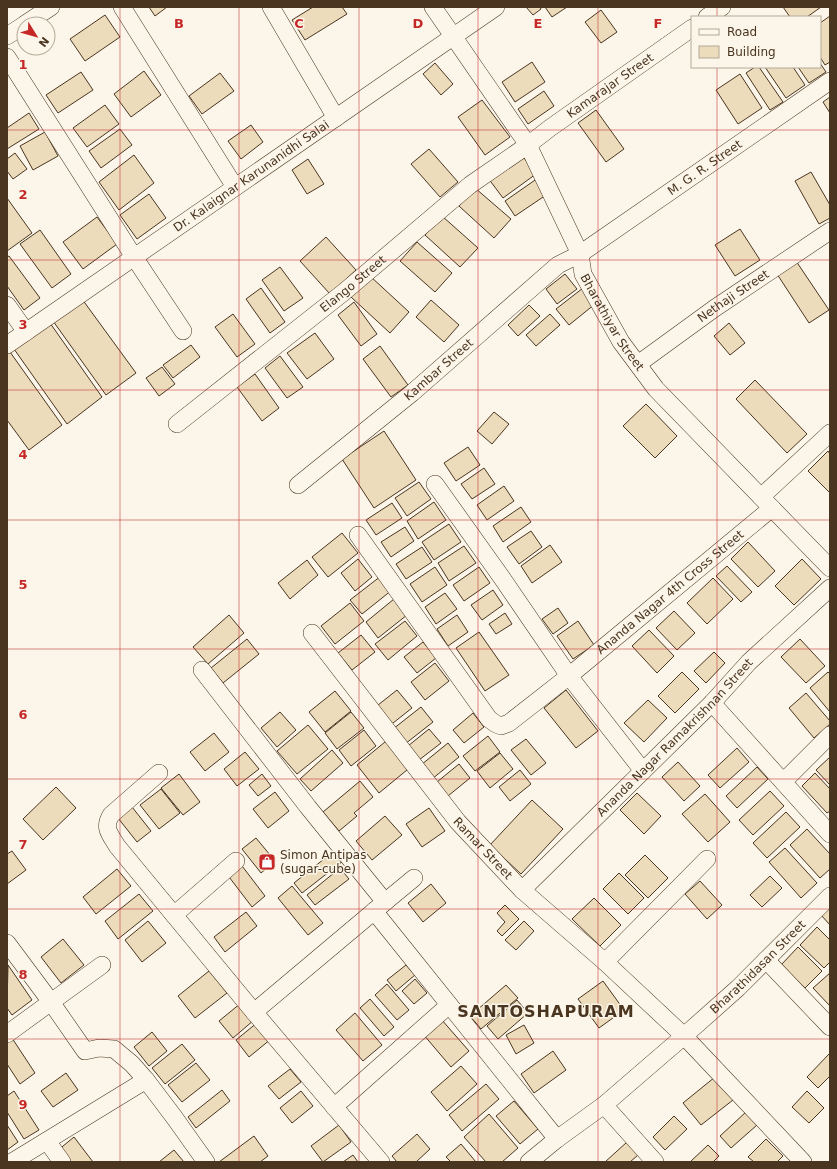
<svg xmlns="http://www.w3.org/2000/svg" width="837" height="1169" font-family="'DejaVu Sans',sans-serif">
	<rect width="100%" height="100%" fill="#fbf6e9"/>
	<path fill="#ecdcbc" stroke="#4a3520" d="M149,7H167L155,16Z
		M313,7H342L347,14L305,40L292,20Z
		M526,7H540L541,9L533,15Z
		M545,7H567L552,17Z
		M783,7H821L807,17H790Z
		M601,10L617,32L601,43L585,22Z
		M105,15L120,37L85,61L70,39Z
		M830,16V62L825,65L820,57V23Z
		M532,62L545,82L515,102L502,82Z
		M435,63L453,84L441,95L423,74Z
		M820,63L826,72L809,83L798,67H820Z
		M755,67H759L783,102L770,110L746,73Z
		M765,67H793L805,85L786,98Z
		M144,71L161,95L131,117L114,94Z
		M81,72L93,90L58,113L46,95Z
		M220,73L234,91L202,114L189,96Z
		M740,74L762,108L738,124L716,90Z
		M544,91L554,106L528,124L518,109Z
		M830,97V113L823,102Z
		M482,100L510,137L485,155L458,117Z
		M105,105L119,124L87,147L73,128Z
		M596,110L624,149L606,162L578,123Z
		M29,113L39,129L7,149V128Z
		M251,125L263,142L241,159L228,141Z
		M120,129L132,145L101,168L89,151Z
		M45,132L58,156L33,170L20,146Z
		M429,149L458,182L440,197L411,164Z
		M15,153L27,169L13,179L7,171V159Z
		M521,154L536,174L503,198L488,178Z
		M134,155L154,183L119,210L99,182Z
		M308,159L324,184L307,194L292,170Z
		M811,172L830,205V218L819,224L795,181Z
		M538,178L549,193L515,216L505,201Z
		M475,188L511,219L494,238L459,206Z
		M149,194L166,218L137,239L120,215Z
		M7,198L32,233L7,251Z
		M442,216L478,248L460,267L425,235Z
		M97,217L117,244L83,269L63,242Z
		M740,229L760,260L735,276L715,245Z
		M40,230L71,274L52,288L20,244Z
		M326,237L356,270L330,294L300,261Z
		M417,242L452,273L435,292L400,261Z
		M9,256L40,298L24,310L7,286V257Z
		M796,261L829,310L809,323L777,274Z
		M280,267L303,298L284,311L262,280Z
		M565,274L577,289L557,304L546,289Z
		M370,276L409,312L390,333L351,297Z
		M261,288L285,322L270,333L246,299Z
		M583,288L595,304L569,325L556,309Z
		M82,299L136,373L106,395L53,321Z
		M431,300L459,325L444,342L416,317Z
		M354,302L377,334L361,346L338,315Z
		M529,305L540,316L518,336L508,325Z
		M233,314L255,344L237,357L215,327Z
		M550,314L560,325L536,346L526,335Z
		M50,323L102,397L67,424L14,349Z
		M729,323L745,343L730,355L714,336Z
		M315,333L334,359L307,379L287,353Z
		M191,345L200,357L173,378L163,365Z
		M380,346L408,385L391,397L363,359Z
		M10,352L62,425L29,450L7,420V354Z
		M280,356L303,387L287,398L265,368Z
		M162,367L175,384L159,396L146,378Z
		M255,374L279,408L262,421L237,387Z
		M755,380L807,434L787,453L736,399Z
		M646,404L677,436L655,458L623,426Z
		M494,412L509,424L492,444L477,431Z
		M384,431L416,480L374,508L342,459Z
		M468,447L480,465L456,481L444,463Z
		M828,451L830,454V493L808,471Z
		M484,468L495,484L472,499L461,484Z
		M419,482L431,499L407,516L395,498Z
		M504,486L514,501L487,520L477,505Z
		M434,502L446,520L418,539L407,521Z
		M392,503L402,518L376,535L366,520Z
		M521,507L531,522L503,542L493,526Z
		M449,524L461,542L434,560L422,542Z
		M405,527L414,541L391,557L381,542Z
		M531,531L542,547L519,564L507,547Z
		M342,533L358,553L328,577L312,557Z
		M748,542L775,571L758,587L731,559Z
		M550,545L562,562L532,583L521,566Z
		M464,546L476,563L449,581L438,563Z
		M422,547L432,562L406,579L396,564Z
		M358,559L372,577L355,591L341,573Z
		M802,559L821,579L794,605L775,586Z
		M307,560L318,575L290,599L278,583Z
		M727,566L752,592L741,602L716,576Z
		M435,567L447,585L422,602L410,584Z
		M479,567L490,583L464,601L453,585Z
		M381,576L392,590L362,614L350,600Z
		M713,578L733,599L707,624L687,603Z
		M493,590L503,605L482,620L471,605Z
		M445,593L457,609L436,624L425,607Z
		M394,599L407,615L378,638L366,622Z
		M350,603L364,621L335,644L321,626Z
		M558,608L568,623L553,634L542,619Z
		M674,611L695,633L677,650L656,628Z
		M505,613L512,624L496,634L489,624Z
		M229,615L244,633L208,664L193,647Z
		M457,615L468,632L448,646L437,629Z
		M405,621L417,636L388,660L375,644Z
		M578,621L594,645L573,659L557,636Z
		M649,630L674,656L657,673L632,646Z
		M479,632L509,675L485,691L456,648Z
		M361,635L375,652L352,670L338,653Z
		M247,639L259,654L223,683L211,668Z
		M800,639L825,666L806,683L781,657Z
		M423,642L436,658L417,673L404,657Z
		M714,652L725,663L706,683L694,671Z
		M435,663L449,681L425,700L411,682Z
		M682,672L699,689L675,713L658,696Z
		M828,672L830,674V712L810,688Z
		M397,690L412,708L388,727L373,709Z
		M566,690L598,731L576,748L544,708Z
		M335,691L351,711L325,732L309,712Z
		M806,693L830,721V724L814,738L789,708Z
		M648,700L667,718L644,742L624,723Z
		M421,707L433,722L405,744L393,729Z
		M280,712L296,730L277,747L261,728Z
		M351,712L364,728L337,749L325,733Z
		M473,713L484,727L464,743L453,730Z
		M308,725L328,749L297,774L277,751Z
		M429,729L441,743L419,760L408,746Z
		M364,730L376,746L351,766L339,750Z
		M214,733L229,752L205,771L190,752Z
		M488,736L500,752L475,771L463,756Z
		M391,737L413,765L379,793L357,765Z
		M526,739L546,763L531,775L511,750Z
		M448,743L459,757L432,779L421,765Z
		M737,748L749,762L720,788L708,775Z
		M332,750L343,763L311,791L300,779Z
		M245,752L259,769L237,786L224,769Z
		M500,753L513,769L490,788L477,771Z
		M830,757V785L816,770Z
		M678,762L700,786L684,801L662,777Z
		M459,764L470,778L448,796L437,782Z
		M757,767L768,779L737,808L726,796Z
		M520,770L531,784L510,801L499,787Z
		M815,773L830,789V811L827,813L802,786Z
		M179,774L200,802L183,815L161,788Z
		M262,774L271,786L258,796L249,785Z
		M360,781L373,797L354,813L357,816L339,831L323,812Z
		M56,787L76,808L43,840L23,819Z
		M161,789L180,813L159,829L140,805Z
		M770,791L784,806L753,835L739,820Z
		M275,792L289,811L268,828L253,809Z
		M637,793L661,816L644,834L620,810Z
		M705,794L730,822L708,842L682,814Z
		M532,800L563,829L521,874L490,845Z
		M132,807L151,831L137,842L118,818Z
		M429,808L445,831L422,847L406,824Z
		M786,812L800,827L767,858L753,843Z
		M385,816L402,835L372,860L356,841Z
		M807,829L830,854V869L820,878L790,845Z
		M256,838L275,861L261,873L242,849Z
		M785,848L817,883L801,898L769,862Z
		M12,851L26,870L7,884V854Z
		M334,851L343,861L302,893L294,883Z
		M645,855L668,878L648,898L625,875Z
		M239,862L265,896L252,907L226,873Z
		M340,868L349,879L315,905L307,895Z
		M117,869L131,886L96,914L83,897Z
		M619,873L644,898L628,914L603,889Z
		M770,876L782,888L762,907L750,895Z
		M700,881L722,905L707,919L685,894Z
		M431,884L446,903L423,922L408,903Z
		M292,886L323,923L308,935L278,898Z
		M139,894L153,911L118,939L105,921Z
		M594,898L621,925L600,946L572,919Z
		M505,905L519,919L502,936L497,931L505,922L497,913Z
		M830,907V925L821,915Z
		M246,912L257,926L225,952L214,937Z
		M148,921L166,943L142,962L125,940Z
		M524,921L534,931L516,950L505,940Z
		M817,927L830,940V962L824,968L800,945Z
		M63,939L84,965L61,983L41,957Z
		M798,947L822,971L805,988L781,965Z
		M8,965L32,1000L12,1015L7,1008Z
		M406,965L415,975L396,991L387,980Z
		M209,971L227,993L195,1018L178,996Z
		M830,973V1006L813,988Z
		M415,979L427,993L414,1004L402,991Z
		M603,981L624,1010L599,1028L578,999Z
		M387,984L409,1010L397,1020L375,995Z
		M506,985L518,998L481,1029L470,1016Z
		M370,999L394,1027L384,1036L360,1008Z
		M517,1000L528,1013L498,1039L487,1026Z
		M241,1003L254,1020L233,1038L219,1021Z
		M355,1013L382,1045L363,1061L336,1030Z
		M441,1019L469,1051L451,1067L423,1034Z
		M258,1022L271,1039L249,1057L236,1040Z
		M524,1025L534,1043L516,1054L506,1035Z
		M152,1032L167,1051L149,1066L134,1047Z
		M12,1038L35,1073L20,1084L7,1064V1041Z
		M182,1044L195,1060L165,1084L152,1068Z
		M553,1051L566,1070L534,1093L521,1074Z
		M830,1053V1076L818,1088L807,1077Z
		M196,1063L210,1080L182,1102L168,1085Z
		M461,1066L477,1084L447,1111L431,1092Z
		M290,1069L301,1082L279,1099L268,1086Z
		M66,1073L78,1090L53,1107L41,1091Z
		M715,1077L733,1100L701,1125L683,1103Z
		M486,1084L499,1099L462,1131L449,1115Z
		M222,1090L230,1101L196,1128L188,1117Z
		M14,1091L39,1130L24,1139L7,1112V1096Z
		M301,1091L313,1106L292,1123L280,1108Z
		M807,1091L824,1108L809,1123L792,1107Z
		M514,1101L538,1129L520,1144L496,1116Z
		M746,1112L757,1125L731,1148L720,1136Z
		M489,1114L518,1148L502,1162H486L464,1137Z
		M674,1116L687,1129L665,1150L653,1137Z
		M7,1125L18,1142L7,1150Z
		M339,1125L351,1142L323,1162L311,1146Z
		M417,1134L430,1149L416,1162H397L392,1156Z
		M254,1136L268,1156L260,1162H219Z
		M74,1137L93,1162H65L57,1151Z
		M766,1139L783,1156L777,1162H754L748,1157Z
		M627,1142L638,1155L630,1162H605Z
		M461,1144L476,1162H451L446,1157Z
		M708,1145L719,1156L713,1162H690Z
		M174,1150L184,1162H159Z
		M353,1155L358,1162H343Z"/>
	<g fill="none" stroke-linecap="round" stroke-linejoin="round">
		<g stroke="#4a3520" stroke-width="18">
			<g id="minor">
				<path d="M122,7L235,187"/>
				<path d="M271,7L336,118"/>
				<path id="s1" d="M433,7L528,145L580,254L583,274L621,342L656,389L830,568"/>
				<path d="M707,17L722,7"/>
				<path d="M25,24L51,7"/>
				<path d="M7,36L24,25"/>
				<path d="M7,57L134,257L183,331"/>
				<path d="M7,305L26,332"/>
				<path id="s2" d="M7,345L496,7"/>
				<path id="s3" d="M638,364L715,308L830,231"/>
				<path id="s4" d="M177,424L344,292L470,185L528,145L550,128L692,28"/>
				<path d="M435,484L502,578L569,676L643,771"/>
				<path id="s5" d="M298,485L412,393L558,265L580,254L830,81"/>
				<path d="M761,497L830,433"/>
				<path id="s6" d="M358,535L489,719L496,724L501,726L509,723L569,676L772,508"/>
				<path id="s7" d="M312,633L458,822L522,890L605,962L684,1036L803,1162"/>
				<path d="M202,670L308,807L385,902L254,1012"/>
				<path d="M712,703L830,834"/>
				<path d="M159,773L111,815C103,828 110,834 117,846L254,1012L381,1162"/>
				<path d="M783,782L830,735"/>
				<path id="s8" d="M522,890L712,703L749,662L830,588"/>
				<path d="M385,902L414,878"/>
				<path d="M374,911L557,1139"/>
				<path d="M174,915L236,861"/>
				<path d="M7,943L51,1002L85,1051L99,1048L114,1049L132,1064L146,1080"/>
				<path d="M766,960L830,1027"/>
				<path d="M605,962L707,859"/>
				<path d="M7,1034L102,965"/>
				<path d="M604,1105L655,1162"/>
				<path d="M334,1107L449,1005"/>
				<path d="M47,1141L62,1162"/>
				<path d="M12,1162L146,1080L174,1117L206,1162"/>
				<path id="s9" d="M529,1162L557,1139L604,1105L684,1036L738,988L830,896"/>
			</g>
		</g>
		<use href="#minor" stroke="#fbf6e9" stroke-width="17"/>
	</g>
	<path fill="none" stroke="#c62828" stroke-width="1" stroke-opacity="0.55" d="M120,7V1162M239,7V1162M359,7V1162M478,7V1162M598,7V1162M717,7V17M717,67V1162M7,130H830M7,260H830M7,390H830M7,520H830M7,649H830M7,779H830M7,909H830M7,1039H830"/>
	<defs>
		<g id="shop-square" transform="scale(0.9)"><rect x="-9" y="-9" width="18" height="18" rx="4" fill="#c62828" stroke="#fbf6e9"/><path d="M-5-2.5h2.3a2.7 3.5 0 0 1 5.4 0H5L5.5 6h-11ZM-1.5-2.5h3a1.5 2.3 0 0 0-3 0Z" fill="#fff"/></g>
	</defs>
	<g fill-rule="evenodd">
		<use href="#shop-square" x="267" y="862"/>
	</g>
	<g text-anchor="middle" dominant-baseline="central" stroke-width="3" stroke-linejoin="round" paint-order="stroke">
		<g font-size="12" fill="#4a3520" stroke="#fbf6e9">
			<text stroke="none"><textPath href="#s4" startOffset="550">Kamarajar Street</textPath></text>
			<text stroke="none"><textPath href="#s5" startOffset="517">M. G. R. Street</textPath></text>
			<text stroke="none"><textPath href="#s2" startOffset="297">Dr. Kalaignar Karunanidhi Salai</textPath></text>
			<text stroke="none"><textPath href="#s4" startOffset="225">Elango Street</textPath></text>
			<text stroke="none"><textPath href="#s3" startOffset="117">Nethaji Street</textPath></text>
			<text stroke="none"><textPath href="#s1" startOffset="365">Bharathiyar Street</textPath></text>
			<text stroke="none"><textPath href="#s5" startOffset="182">Kambar Street</textPath></text>
			<text stroke="none"><textPath href="#s6" startOffset="456">Ananda Nagar 4th Cross Street</textPath></text>
			<text stroke="none"><textPath href="#s8" startOffset="216">Ananda Nagar Ramakrishnan Street</textPath></text>
			<text stroke="none"><textPath href="#s7" startOffset="275">Ramar Street</textPath></text>
			<text stroke="none"><textPath href="#s9" startOffset="301">Bharathidasan Street</textPath></text>
		</g>
		<g font-size="12" fill="#4a3520" stroke="#fbf6e9" text-anchor="start">
			<text x="280" y="855">Simon Antipas<tspan x="280" dy="14">(sugar-cube)</tspan></text>
		</g>
		<g font-size="16" font-weight="bold" letter-spacing="1" fill="#4a3520" stroke="#fbf6e9">
			<text x="546" y="1011">SANTOSHAPURAM</text>
		</g>
	</g>
	<g font-size="13" text-anchor="middle" font-weight="bold" fill="#c62828" stroke="#fbf6e9" stroke-width="3" stroke-linejoin="round" paint-order="stroke">
		<text x="179" y="28">B</text>
		<text x="299" y="28">C</text>
		<text x="418" y="28">D</text>
		<text x="538" y="28">E</text>
		<text x="658" y="28">F</text>
		<text x="23" y="69">1</text>
		<text x="23" y="199">2</text>
		<text x="23" y="329">3</text>
		<text x="23" y="459">4</text>
		<text x="23" y="589">5</text>
		<text x="23" y="719">6</text>
		<text x="23" y="849">7</text>
		<text x="23" y="979">8</text>
		<text x="23" y="1109">9</text>
	</g>
	<rect width="837" height="1169" fill="none" stroke="#4a3520" stroke-width="16"/>
	<rect x="691" y="16" width="130" height="52" fill="#fbf6e9" stroke="#b4a999"/>
	<rect x="699" y="29" width="20" height="6" fill="#fbf6e9" stroke="#b4a999"/>
	<text x="727" y="36" font-size="12" fill="#4a3520">Road</text>
	<rect x="699" y="46" width="20" height="12" fill="#ecdcbc" stroke="#b4a999"/>
	<text x="727" y="56" font-size="12" fill="#4a3520">Building</text>
	<g transform="translate(36 36) rotate(127)"><circle r="19" fill="#fbf6e9" stroke="#b4a999"/>
	<path d="M0-3L7 15L0 10L-7 15Z" fill="#c62828"/>
	<text y="-6" font-size="11" font-weight="bold" text-anchor="middle" fill="#4a3520">N</text>
	</g>
</svg>
